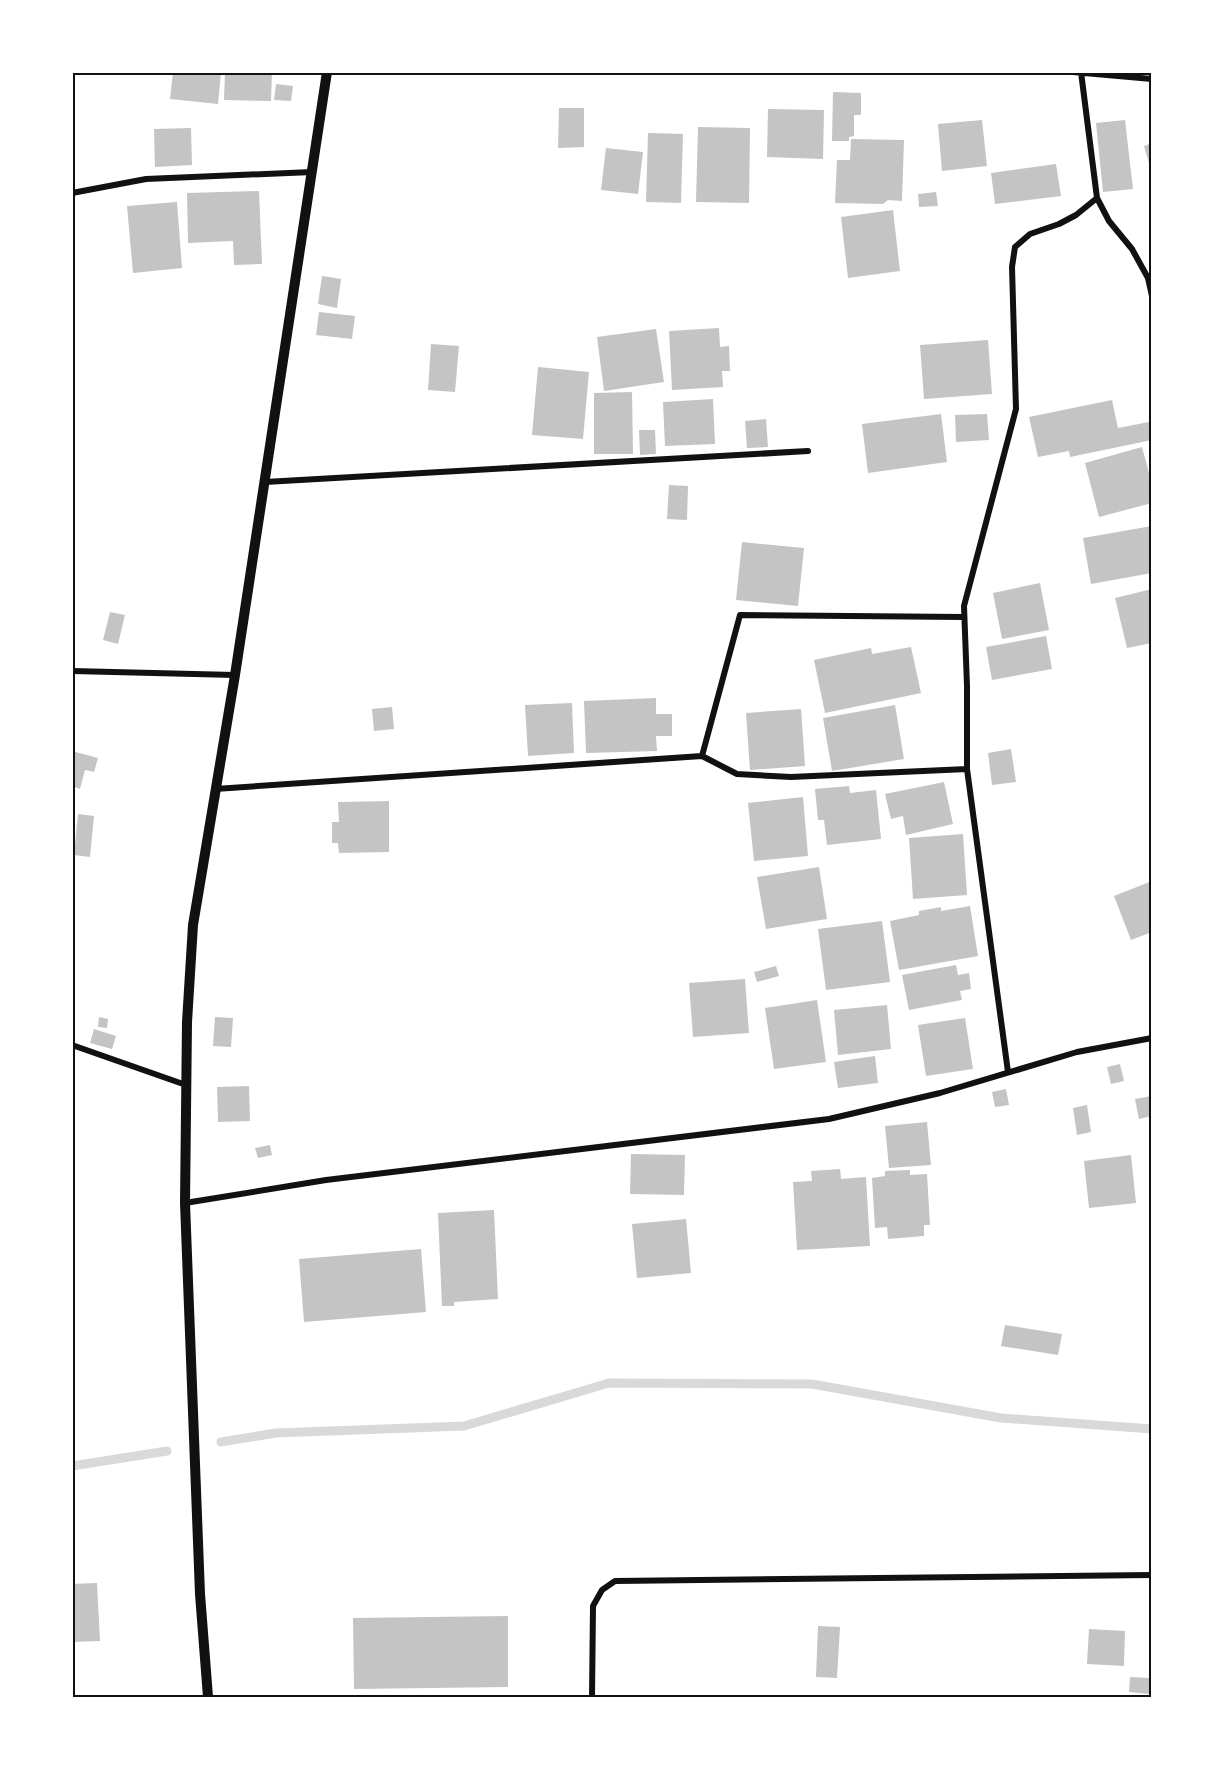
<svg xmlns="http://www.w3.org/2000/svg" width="1224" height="1769" font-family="Raleway,sans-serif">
	<rect width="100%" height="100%" fill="#fff"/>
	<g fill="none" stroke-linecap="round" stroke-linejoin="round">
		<path stroke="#d9d9d9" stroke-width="9" d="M221,1442L276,1433L464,1426L609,1383L812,1384L1001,1418L1152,1429
			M72,1466L167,1451"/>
	</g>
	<path fill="#c4c4c4" d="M173,72H221L218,104L170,99Z
		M225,72H272L271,101L224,100Z
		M276,84L293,86L291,101L274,100Z
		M833,92L861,93V115H854V136L849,137V141H832Z
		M559,108H584V147L558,148Z
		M768,109L824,110L823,159L767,157Z
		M982,120L987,166L942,171L938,124Z
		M1125,120L1133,189L1103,192L1096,123Z
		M698,127L750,128L749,203L696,202Z
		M191,128L192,165L155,167L154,129Z
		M648,133L683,134L681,203L646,202Z
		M851,139L904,140L902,201L888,200L883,204L835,203L837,160H850Z
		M1152,143V170H1151L1144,146Z
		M606,148L643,152L638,194L601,190Z
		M1056,164L1061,196L995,204L991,173Z
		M259,191L262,264L234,265L233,241L188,243L187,193Z
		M936,192L938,206L919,207L918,194Z
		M177,202L182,268L133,273L127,206Z
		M893,210L900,271L848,278L841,217Z
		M322,276L341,279L337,308L318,304Z
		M319,312L355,316L352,339L316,335Z
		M719,328L720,347L729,346L730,371H722L723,387L672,390L669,331Z
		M656,329L664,382L604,391L597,337Z
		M988,340L992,394L924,399L920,345Z
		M431,344L459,346L455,392L428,390Z
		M538,367L589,372L583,439L532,435Z
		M632,392L633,454H594V393Z
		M713,399L715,444L665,446L663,402Z
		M1112,400L1118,428L1149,422L1152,440L1070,457L1069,451L1038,457L1029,417Z
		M941,414L947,462L868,473L862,424Z
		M987,414L989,440L956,442L955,415Z
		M766,419L768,447L747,448L745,421Z
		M639,430H655L656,454L640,455Z
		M1142,447L1152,484V503L1099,517L1085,463Z
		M669,485L688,486L687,520L667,519Z
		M1152,526V573L1091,584L1083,538Z
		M742,542L804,548L798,606L736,600Z
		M1040,583L1049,630L1002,639L993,593Z
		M1152,589V643L1127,648L1115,598Z
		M110,612L125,615L118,644L103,640Z
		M1046,636L1052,669L992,680L986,647Z
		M911,647L921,693L825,713L814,660L871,648L872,654Z
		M656,698V714H672V736H656L657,751L586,753L584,701Z
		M572,703L574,753L528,756L525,705Z
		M895,705L904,759L832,771L823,718Z
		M392,707L394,729L374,731L372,709Z
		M801,709L805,766L750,770L746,713Z
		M1011,749L1016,782L992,785L988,753Z
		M72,751L98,758L94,772L85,770L80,789L72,786Z
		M944,782L953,824L906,835L903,816L891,819L885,794Z
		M849,786L850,793L876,790L881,839L827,845L824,820H818L815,789Z
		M803,797L808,856L754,861L748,803Z
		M389,801V852L339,853L338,843H332V822H339L338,802Z
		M78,814L94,816L90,857L74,855Z
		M963,834L967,895L913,899L909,838Z
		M819,867L827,919L766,929L757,877Z
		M1152,881V932L1131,940L1114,896Z
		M970,906L978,956L899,970L890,921L919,915V911L941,907V911Z
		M882,921L890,982L826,990L818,929Z
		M956,965L958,975L969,973L971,989L960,991L962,1000L909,1010L902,975Z
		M776,966L779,976L757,982L754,972Z
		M745,979L749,1033L693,1037L689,983Z
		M817,1000L826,1062L774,1069L765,1008Z
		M887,1005L891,1049L838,1055L834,1010Z
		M99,1017L108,1019L107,1028L98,1027Z
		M215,1017L233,1018L231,1047L213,1046Z
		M965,1018L973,1069L926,1076L918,1025Z
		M94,1029L116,1036L112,1049L90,1043Z
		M875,1056L878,1083L838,1088L834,1062Z
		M1120,1064L1124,1081L1111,1084L1107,1067Z
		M249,1086L250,1121L218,1122L217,1087Z
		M1006,1089L1009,1105L995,1107L992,1092Z
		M1152,1096V1116L1139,1119L1135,1099Z
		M1087,1105L1091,1132L1077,1135L1073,1108Z
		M927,1122L931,1165L889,1168L885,1126Z
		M270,1145L272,1155L258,1158L255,1148Z
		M631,1154L685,1155L684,1195L630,1194Z
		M1131,1155L1136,1203L1089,1208L1084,1161Z
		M840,1169L841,1179L866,1177L870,1246L797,1250L793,1182L812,1181L811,1171Z
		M910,1170V1175L927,1174L930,1225H924V1236L888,1239L887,1227L875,1228L872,1178L885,1176V1171Z
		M494,1210L498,1299L454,1302V1306H442L438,1213Z
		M686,1219L691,1273L637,1278L632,1224Z
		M421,1249L426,1312L304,1322L299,1259Z
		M1005,1325L1062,1334L1058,1355L1001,1346Z
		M97,1583L100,1641L72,1642V1584Z
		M508,1616V1687L354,1689L353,1618Z
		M818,1626L840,1627L837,1678L816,1677Z
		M1089,1629L1125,1631L1124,1666L1087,1664Z
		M1130,1677L1150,1678L1149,1694L1129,1692Z
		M1015,1695H1041V1697H1015Z"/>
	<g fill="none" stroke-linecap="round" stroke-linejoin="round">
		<path stroke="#111" stroke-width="6" d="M1073,72L1152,79
			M1081,72L1097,198L1109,221L1132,249L1148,278L1152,296
			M72,193L146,179L312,172
			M265,482L808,451
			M72,671L235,675
			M702,756L740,615L964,617
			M215,789L702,756L737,774L791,777L967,769
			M72,1045L186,1085
			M1008,1072L967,769V686L964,606L1016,409L1012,267L1015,247L1030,234L1059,224L1076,215L1097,198
			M185,1203L326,1180L829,1119L940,1093L1077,1052L1152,1038
			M592,1697L593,1606L602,1590L615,1581L1152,1575"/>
		<path stroke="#111" stroke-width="10" d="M208,1697L200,1594L185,1203L187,1022L193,925L235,675L327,72"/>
	</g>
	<rect width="1224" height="1769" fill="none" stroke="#ffffff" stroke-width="147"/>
	<rect x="74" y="74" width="1076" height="1622" fill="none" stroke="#111" stroke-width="2"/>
</svg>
